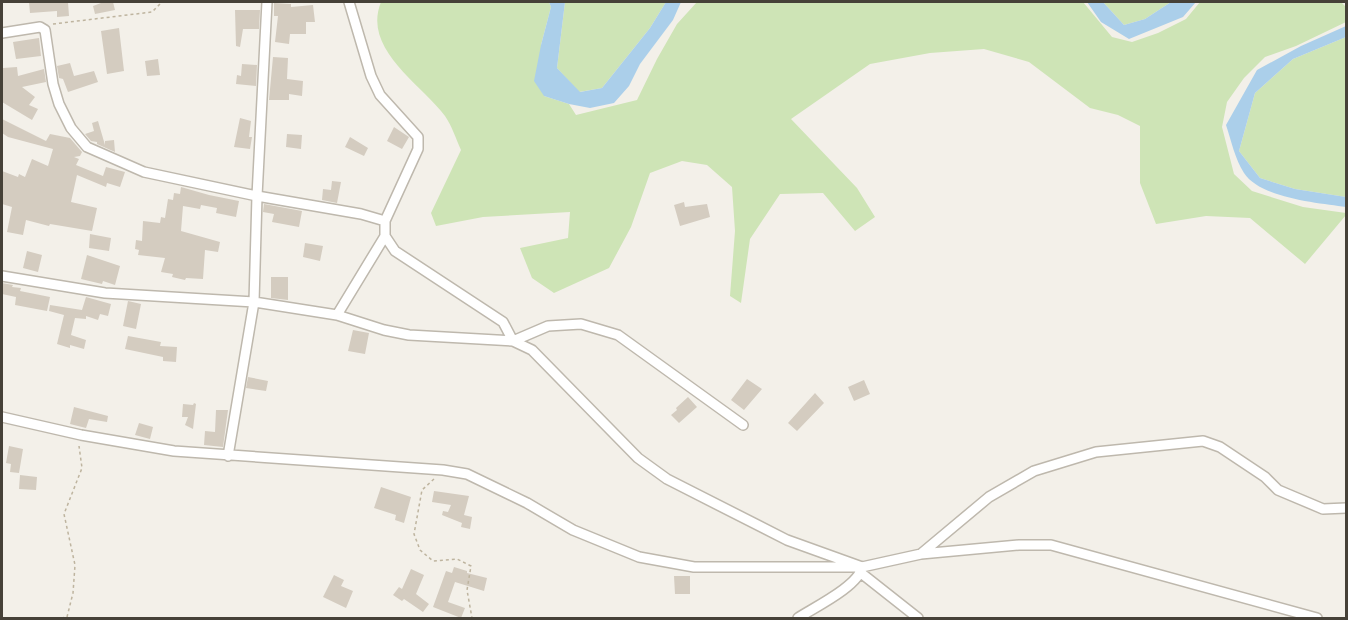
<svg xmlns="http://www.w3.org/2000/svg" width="1348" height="620" font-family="Lato,sans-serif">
	<rect width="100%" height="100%" fill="#f3f0e9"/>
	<path fill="#cee4b6" d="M381,2H549L551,7L541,45L544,96L569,104L576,115L637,100L657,59L677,24L697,2H1083L1112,37L1132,42L1158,33L1186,19L1200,2H1341L1346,7V22L1296,46L1265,57L1244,78L1227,102L1222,127L1234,174L1252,191L1303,207L1346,213V215L1305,264L1250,218L1206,216L1156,224L1140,183V126L1118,115L1090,108L1029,62L984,49L930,53L870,64L791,119L857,188L875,217L855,231L823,193L780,194L750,239L741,303L730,296L735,231L732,187L707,165L682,161L650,173L631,227L609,268L554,293L532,278L520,248L568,238L570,212L483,217L436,226L431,213L461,150C456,139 452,126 445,116C420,83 362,49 381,2Z
		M565,2H666L650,28L602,88L579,92L557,68Z
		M1103,2H1171L1145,19L1124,25Z
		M1346,37V197L1295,189L1260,178L1239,151L1255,93L1293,59Z"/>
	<path fill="#abcfea" d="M549,2H565L557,68L580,92L602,88L650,28L666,2H681L673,20L640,64L629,86L614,103L590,108L569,104L544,96L534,81L541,45L551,7Z
		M1087,2H1103L1124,25L1145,19L1171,2H1196L1183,17L1129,39L1101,22Z
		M1346,26V37L1293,59L1255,93L1239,151L1260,178L1295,189L1346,197V207C1318,203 1260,198 1244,173C1235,159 1231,140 1226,125L1257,70L1301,46Z"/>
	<path fill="#d4ccc0" d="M29,2H68L69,16L57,17V11L30,13Z
		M101,2H113L115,10L95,14L93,6L101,3Z
		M274,3L291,4V7L313,5L315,22H306V34H290L289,44L275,42L278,16H274Z
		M235,10H260L259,29H243L240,47L236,46Z
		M119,28L124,71L107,74L101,31Z
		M39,38L41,56L16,59L13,42Z
		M273,57L288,58L287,79L303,81L302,96L289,94V100H269Z
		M158,59L160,75L147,76L145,61Z
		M70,63L74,76L94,71L98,82L68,92L63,79L59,78L57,66Z
		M242,64L257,65L256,86L236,84L237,75L241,76Z
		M17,67L18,76L44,69L46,82L22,87L35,97L29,105L38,109L32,120L2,102L3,68Z
		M240,118L251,121L249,137H252L250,149L234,147Z
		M2,119L46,141L50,134L70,138L82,152L80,156L74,157L79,159L76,165L103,176L106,167L125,172L120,187L107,183L106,187L77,175L71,202L97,208L92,231L50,224L49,226L26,220L23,235L7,232L12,207L2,204V171L18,177L19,174L25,177L32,159L48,166L53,149L8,137L2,133Z
		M98,121L105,145V141L114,140L115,152L97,144V142L91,141L85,134L94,131L92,123Z
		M394,127L409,137L402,149L387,141Z
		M287,134L302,135L301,149L286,147Z
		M350,137L368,148L364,156L345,147Z
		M332,181L341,182L337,203L322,200L323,189L331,190Z
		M181,187L209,195L239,201L236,217L216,213L217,208L201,205L200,209L183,206L181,231L220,242L218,252L205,250L203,279L186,278L185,280L172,277L173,274L161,272L165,258L138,255L139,250L135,249L136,240L142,241L143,221L160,223L161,217L165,218L168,199L173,200L174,193L180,194Z
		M684,202L685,207L707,204L710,217L680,226L674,205Z
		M264,204L302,211L299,227L272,222L274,214L263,212Z
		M90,234L111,238L109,251L89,248Z
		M305,243L323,246L320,261L303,257Z
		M27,251L42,255L38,272L23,268Z
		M87,255L120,266L115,285L103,281L102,284L81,279Z
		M271,277H288V300L271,298Z
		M2,283L13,285L12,287L21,288L20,291L50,297L47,311L15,305L16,297L2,294Z
		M86,297L111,304L108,316L100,314L98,320L86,316V319L75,318L71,335L86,340L84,349L70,345V348L57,344L64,315L49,311L50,305L82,310Z
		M128,301L141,304L136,329L123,326Z
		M353,330L369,333L365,354L348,351Z
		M128,336L161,342L160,346L177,347L176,362L163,361V357L125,349Z
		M248,377L268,381L266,391L246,388Z
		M747,379L762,389L744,410L731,400Z
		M864,380L870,394L854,401L848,387Z
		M815,393L824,403L797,431L788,423Z
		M688,397L697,407L679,423L671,415L677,410L676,408Z
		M194,403L196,404L193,429L185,425L188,417H182L183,404L193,405Z
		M74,407L108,416L107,422L89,419L86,428L70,424Z
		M216,410H228L223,447L204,445L205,431L215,432Z
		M139,423L153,427L150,439L135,435Z
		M9,446L23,449L19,473L10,472L11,464L6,463Z
		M20,475L37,477L36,490L19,489Z
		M381,487L411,497L404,523L395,520L396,515L374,508Z
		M434,491L469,496L464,515L472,517L470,529L461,527L462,523L442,515L443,511L448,512L451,505L432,502Z
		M454,567L467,571V573L487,578L484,591L455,582L448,602L465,608L461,618L433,607L446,571L452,573Z
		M411,569L424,575L416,594L429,604L423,612L404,599L402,601L393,595L399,587L402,589Z
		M334,575L344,580L341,586L353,591L346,608L323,597Z
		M674,576H690V594H675Z"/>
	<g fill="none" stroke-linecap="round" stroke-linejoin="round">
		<g stroke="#beb8ad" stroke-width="12">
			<path id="minor" d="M349,2L371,76L380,95L418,137V149L385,221V236L395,251L503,322L513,341L548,326L581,324L618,335L743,425
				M2,33L40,27L45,30L53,84L59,104L71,128L87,147L144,172L257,196L361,214L385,221
				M2,276L105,293L254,302L337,315L384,330L409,335L513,341L532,350L638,458L667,479L787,540L862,567L921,554L1019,545H1051L1317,618
				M337,315L385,236
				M2,417L81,435L174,451L443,470L467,474L527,503L573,530L639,557L694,567H862C859,586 813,608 798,618
				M228,456L254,302L257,196L267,2
				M922,553L989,497L1034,471L1096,452L1203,441L1220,447L1265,477L1278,490L1323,509L1346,508
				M861,573L918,618"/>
		</g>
		<path stroke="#beb49f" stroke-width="1.5" stroke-dasharray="3 3" stroke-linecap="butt" d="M53,24L152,12L162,2
			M434,479L422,490L414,534L420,550L433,561L457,559L471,566L467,590L472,618
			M61,618L67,617L73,593L75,565L64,514L82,468L79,446"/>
		<use href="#minor" stroke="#fff" stroke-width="9"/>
	</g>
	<rect width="1348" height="620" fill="none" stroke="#464138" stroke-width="6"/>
</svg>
